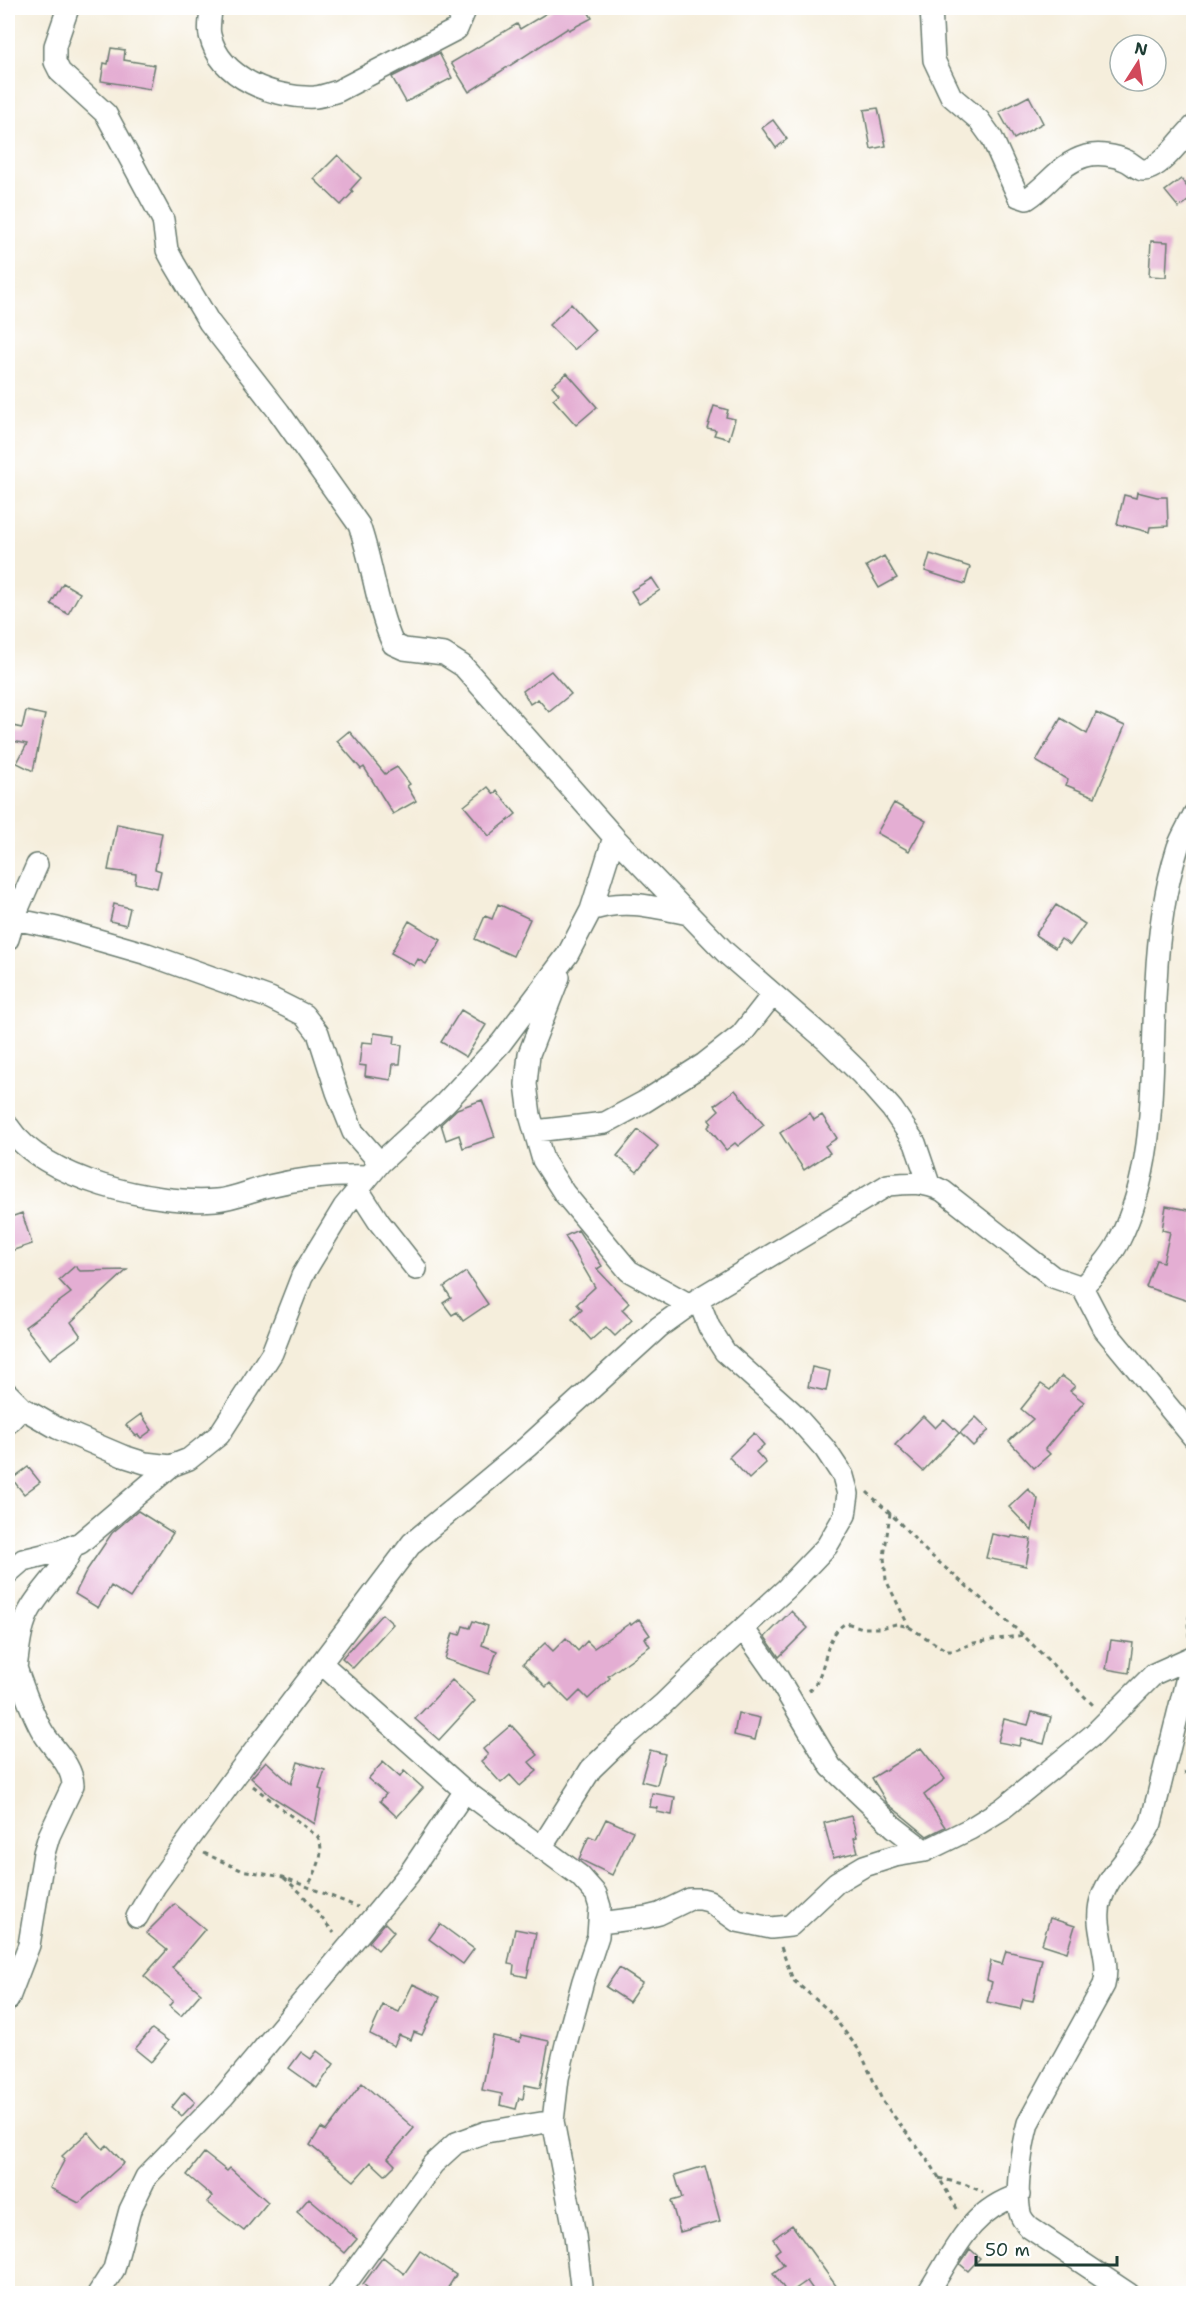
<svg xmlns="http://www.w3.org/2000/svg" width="1201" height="2301" font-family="'Shantell Sans',sans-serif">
	<rect width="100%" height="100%" fill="#fff"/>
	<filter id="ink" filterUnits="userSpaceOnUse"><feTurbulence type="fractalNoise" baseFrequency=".0167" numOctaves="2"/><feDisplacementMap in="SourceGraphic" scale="12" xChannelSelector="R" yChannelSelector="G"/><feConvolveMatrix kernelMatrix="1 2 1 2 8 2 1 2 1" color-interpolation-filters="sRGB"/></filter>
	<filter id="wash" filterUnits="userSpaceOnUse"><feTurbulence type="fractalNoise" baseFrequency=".008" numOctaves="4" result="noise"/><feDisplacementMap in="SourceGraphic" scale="24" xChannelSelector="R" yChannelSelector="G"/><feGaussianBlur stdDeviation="1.35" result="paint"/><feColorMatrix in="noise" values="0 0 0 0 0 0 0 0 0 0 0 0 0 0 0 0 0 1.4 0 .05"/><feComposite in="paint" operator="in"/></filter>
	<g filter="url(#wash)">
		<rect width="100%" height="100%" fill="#f5eedc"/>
		<g id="blocks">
			<path fill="#e4aed3" d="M555,8H586L592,18L569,30L568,28L469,92L451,63L517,24L520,29Z
				M111,48L125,50L124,60L155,65L150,89L101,81L104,63L108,64Z
				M439,53L452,78L406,102L392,77Z
				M1029,96L1043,123L1014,139L999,112Z
				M878,108L886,146L871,149L864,110Z
				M773,120L787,139L776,148L762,128Z
				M338,155L361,178L351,189L353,192L341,205L314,179Z
				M1181,179L1194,196L1179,208L1165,191Z
				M1151,241L1168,242L1166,277L1149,276Z
				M571,304L595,330L574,350L549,325Z
				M567,373L597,407L576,425L553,399L559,394L552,386Z
				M714,406L728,410L726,417L735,419L729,439L714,435L716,430L707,428Z
				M1137,492L1157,497H1167L1168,526L1150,527L1149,532L1117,524L1124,495L1136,498Z
				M930,554L970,567L965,584L925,571Z
				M884,556L897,578L879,588L866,566Z
				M652,578L660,590L639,604L631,591Z
				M63,583L80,593L68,614L51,604Z
				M551,671L571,694L549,712L538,699L530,704L523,691Z
				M26,711L45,715L33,771L17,763L27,744L8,740V725L22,728Z
				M1096,713L1125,726L1095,797L1066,785L1068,780L1036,761L1061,718L1087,734Z
				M349,731L385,774L397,767L410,784L407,786L416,801L393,814L364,767L361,769L337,741Z
				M488,787L494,794L497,791L516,814L489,836L464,806Z
				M894,803L926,821L909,851L877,833Z
				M117,824L162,833L155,869L161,871L157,888L135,883L136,874L108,870Z
				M114,904L130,908L126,925L110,921Z
				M498,904L530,919L513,956L475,939L485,916L492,919Z
				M1056,905L1085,924L1070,945L1061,939L1055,948L1035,935Z
				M409,921L441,940L426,964L418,959L414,966L391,953Z
				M461,1010L486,1025L466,1057L441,1042Z
				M374,1033L395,1036L394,1044L402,1045L400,1064H393L391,1080L365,1076L366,1066L359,1065L362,1042L373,1043Z
				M735,1090L764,1125L738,1146L735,1143L726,1150L708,1127L712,1123L709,1119L719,1110L715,1105Z
				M482,1100L495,1137L463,1148L459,1135L446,1140L441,1124L457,1109Z
				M810,1113L814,1120L822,1115L837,1138L825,1146L830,1153L804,1170L780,1133Z
				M638,1130L658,1146L637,1172L617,1156Z
				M1166,1206L1194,1211V1303L1146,1287L1156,1260L1163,1262L1170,1232L1162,1230Z
				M22,1213L32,1244L8,1252V1218Z
				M578,1230L602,1266L597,1269L629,1303L622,1310L632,1320L615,1336L606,1327L591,1340L572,1319L582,1310L577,1304L595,1287L565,1236Z
				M75,1266L80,1271L127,1270L71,1322L81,1336L50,1359L25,1327L71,1293L59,1280Z
				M466,1272L488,1304L463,1321L457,1312L452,1315L443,1303L451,1298L444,1287Z
				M812,1367L830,1371L826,1391L808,1387Z
				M1062,1376L1075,1386L1070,1391L1084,1402L1045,1449L1050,1454L1034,1468L1009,1441L1033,1419L1021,1409L1041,1384L1050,1390Z
				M141,1414L152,1430L141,1438L138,1435L136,1436L126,1425Z
				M923,1416L935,1428L944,1419L959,1433L923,1471L895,1445Z
				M976,1417L989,1430L973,1446L960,1433Z
				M754,1433L764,1445L756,1452L766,1463L749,1479L729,1457Z
				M28,1467L40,1482L24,1494L12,1479Z
				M1028,1489L1038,1499L1032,1531L1009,1507Z
				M138,1511L173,1533L130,1598L111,1586L98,1608L75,1594L87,1570L112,1533Z
				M992,1534L1011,1538L1012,1536L1031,1539L1026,1566L986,1558Z
				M791,1611L808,1628L779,1657L765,1637Z
				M382,1614L393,1624L353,1668L342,1658Z
				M639,1619L650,1635L645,1638L650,1646L608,1676L610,1678L588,1699L580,1691L569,1702L550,1683L546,1687L523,1664L545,1643L553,1651L566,1638L578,1651L587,1641L594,1648L630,1623L631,1625Z
				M473,1621L488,1626L482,1645L497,1651L489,1674L445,1659L453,1633L460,1635L463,1626L470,1628Z
				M1111,1640L1133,1643L1129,1673L1106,1669Z
				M452,1680L475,1701L439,1740L415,1719Z
				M1032,1712L1051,1717L1044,1744L1021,1738L1019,1746L998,1742L1004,1719L1028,1725Z
				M738,1713L760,1718L755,1740L734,1735Z
				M511,1725L538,1755L529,1762L537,1771L520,1786L510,1775L501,1783L481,1761L488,1755L483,1749Z
				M921,1748L945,1779L924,1795L945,1827L927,1836L887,1803L872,1778Z
				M650,1750L665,1754L657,1785L641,1781Z
				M266,1761L291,1784L298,1762L325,1770L319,1789L322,1790L315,1824L271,1796L251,1778Z
				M383,1762L400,1777L404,1771L423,1788L397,1817L380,1801L386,1794L368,1779Z
				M652,1793L675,1797L672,1815L657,1812L658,1808L650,1807Z
				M851,1816L857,1837L854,1838L858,1852L833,1858L824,1823Z
				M606,1819L633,1831L612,1875L579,1859L589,1836L596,1839Z
				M175,1904L205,1929L172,1968L201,1993L181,2016L169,2006L173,2001L144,1976L167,1950L146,1933Z
				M1050,1918L1075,1926L1067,1952L1042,1944Z
				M385,1923L394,1932L378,1950L369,1942Z
				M440,1924L474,1949L463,1964L429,1939Z
				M515,1929L536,1933L527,1977L513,1974L514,1965L508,1964Z
				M1006,1951L1042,1959L1033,2001L1023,1999L1020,2009L987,2002L992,1982L987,1980L991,1961L1002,1964Z
				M619,1968L642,1983L629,2002L606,1987Z
				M413,1984L440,1997L422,2035L414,2032L411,2040L399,2035L394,2046L370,2034L383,2005L399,2012Z
				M152,2029L168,2041L151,2062L135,2049Z
				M521,2035L549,2041L540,2088L525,2085L523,2099L519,2098L516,2109L500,2105L502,2094L482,2090L493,2036L520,2042Z
				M317,2051L334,2064L317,2088L289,2068L301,2052L311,2059Z
				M362,2083L414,2128L388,2158L395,2165L385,2175L371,2162L354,2181L310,2145L321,2128L326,2131Z
				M184,2092L195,2102L182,2116L172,2107Z
				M88,2132L103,2149L107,2145L124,2163L79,2203L50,2188L65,2159L62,2156Z
				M204,2153L227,2171L230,2168L268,2202L244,2231L207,2202L212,2196L187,2175Z
				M705,2166L720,2221L680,2232L671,2201L682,2198L675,2175Z
				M309,2198L357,2239L345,2253L297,2212Z
				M792,2225L842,2294H816L807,2281L788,2294L773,2273L784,2265L775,2253L780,2249L773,2239Z
				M970,2249L980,2258L968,2271L960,2264Z
				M420,2251L456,2275L444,2294H375L363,2284L383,2257L404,2274Z"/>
		</g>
	</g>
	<g filter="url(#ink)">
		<use href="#blocks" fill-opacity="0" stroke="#6a7b6f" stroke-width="1.5"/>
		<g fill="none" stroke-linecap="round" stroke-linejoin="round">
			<g stroke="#6a7b6f" stroke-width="24">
				<path id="minor" d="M68,8L55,46V62L60,72L106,114L163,220L167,250L174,263L209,322L279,412L359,525C373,564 376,606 393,644L404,649L444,654L463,666L614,837L726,953L826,1040L862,1075L892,1109L915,1143L929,1184
					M211,8C211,16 208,27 210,35C220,79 276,99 315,97C323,96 331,93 338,91L457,29L466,8
					M931,8L934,60L951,96L979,120L992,138L1018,196L1027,199C1050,184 1059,164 1086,156C1098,153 1115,155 1127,161C1135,165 1140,174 1151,168C1168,159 1180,140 1194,126
					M591,910C624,898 655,907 688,914
					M14,919L57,928L147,954L270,998L304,1015L318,1033L337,1092L353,1132L380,1163
					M8,939L16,913L37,865
					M559,977L529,1054L526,1084L530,1115L543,1160L564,1193L629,1271L690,1305
					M8,1126C43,1180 155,1205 216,1200C233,1199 252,1190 269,1186C302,1178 334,1175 368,1176
					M535,1131L605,1123L644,1102L704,1064L741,1035L773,994
					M357,1188L379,1222L416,1269
					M1082,1287L1104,1329L1194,1438
					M8,1394L22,1408L57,1428L123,1456L145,1463L171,1466L189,1459L219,1435L272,1353L302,1276L344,1207L380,1163L445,1103L501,1043L568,954L591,910L614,837
					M8,1423L22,1408
					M8,1573L23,1560L60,1551L80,1543L171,1466
					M743,1628L778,1678L831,1767L894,1827L925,1851
					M8,1653L13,1659C21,1682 29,1707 41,1729C51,1748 72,1763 73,1785L49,1836L44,1853L29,1945L8,2000
					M322,1664L465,1791L580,1876L596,1894L600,1907L598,1936L583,1981L567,2040L558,2078L553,2121L575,2235L582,2294
					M16,1668C19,1648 20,1626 31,1608C44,1586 64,1570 73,1546
					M541,1848L591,1769L619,1742L663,1704L704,1664L786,1589L827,1546L845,1515L848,1494L843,1476L825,1449L792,1412L725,1352L709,1327L698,1299
					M137,1917L155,1886L237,1774L412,1543L527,1447L659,1327L698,1299L888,1185C908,1183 924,1181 943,1191L1053,1277L1082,1287C1096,1273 1110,1259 1119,1241C1159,1162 1150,1067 1156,982C1158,939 1165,888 1178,847C1182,836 1189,825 1194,814
					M600,1923L647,1917L659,1914L690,1899H701L709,1901L737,1921L771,1928L790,1926L837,1882L864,1866L895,1856L925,1851L970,1829L1002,1809L1093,1735L1154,1674L1194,1656
					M98,2294L114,2269L130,2210L146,2177L223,2097L375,1915L409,1874L465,1791
					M338,2294L433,2164L456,2143L486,2132L553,2121
					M927,2294C954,2253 968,2211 1019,2195
					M1129,2294L1030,2228C1026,2224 1021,2219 1020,2213C1015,2190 1022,2145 1028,2123L1104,1985C1112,1956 1091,1925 1102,1897C1112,1868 1139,1850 1151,1823L1192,1657"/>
			</g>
			<path stroke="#6a7b6f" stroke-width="3" stroke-dasharray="4.5 4.5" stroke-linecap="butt" d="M867,1492L897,1520L926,1551L1023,1635L1095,1707
				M1194,1511L1191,1518L1194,1544
				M890,1513L884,1557L886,1580L909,1627
				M1189,1637L1188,1621L1194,1597
				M809,1691C829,1674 821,1637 846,1623L863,1628H881L896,1624L909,1627L947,1651H953L974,1643L1023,1635
				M1184,1773L1194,1770
				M253,1786L318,1837C326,1854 316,1871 308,1886
				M204,1853L241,1870L283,1877L358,1907
				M284,1878L302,1894L334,1933
				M781,1947L793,1980L827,2009L860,2051L883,2102L932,2166L959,2212
				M939,2178L967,2185L983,2192"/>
			<use href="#minor" stroke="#fff" stroke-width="21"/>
		</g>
	</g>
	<rect width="1201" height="2301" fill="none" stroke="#fff" stroke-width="30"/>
	<g transform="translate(1138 63) rotate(12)"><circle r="28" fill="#ffffff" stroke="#a5b1ae" stroke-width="1.5"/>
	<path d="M0-4.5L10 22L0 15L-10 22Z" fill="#d1495b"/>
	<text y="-9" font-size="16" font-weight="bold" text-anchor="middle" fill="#1f3d34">N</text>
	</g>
	<path d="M976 2256v9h141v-9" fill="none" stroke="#1f3d34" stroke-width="3"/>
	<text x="985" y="2256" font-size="18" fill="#1f3d34" stroke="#ffffff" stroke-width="4.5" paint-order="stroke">50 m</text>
</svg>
